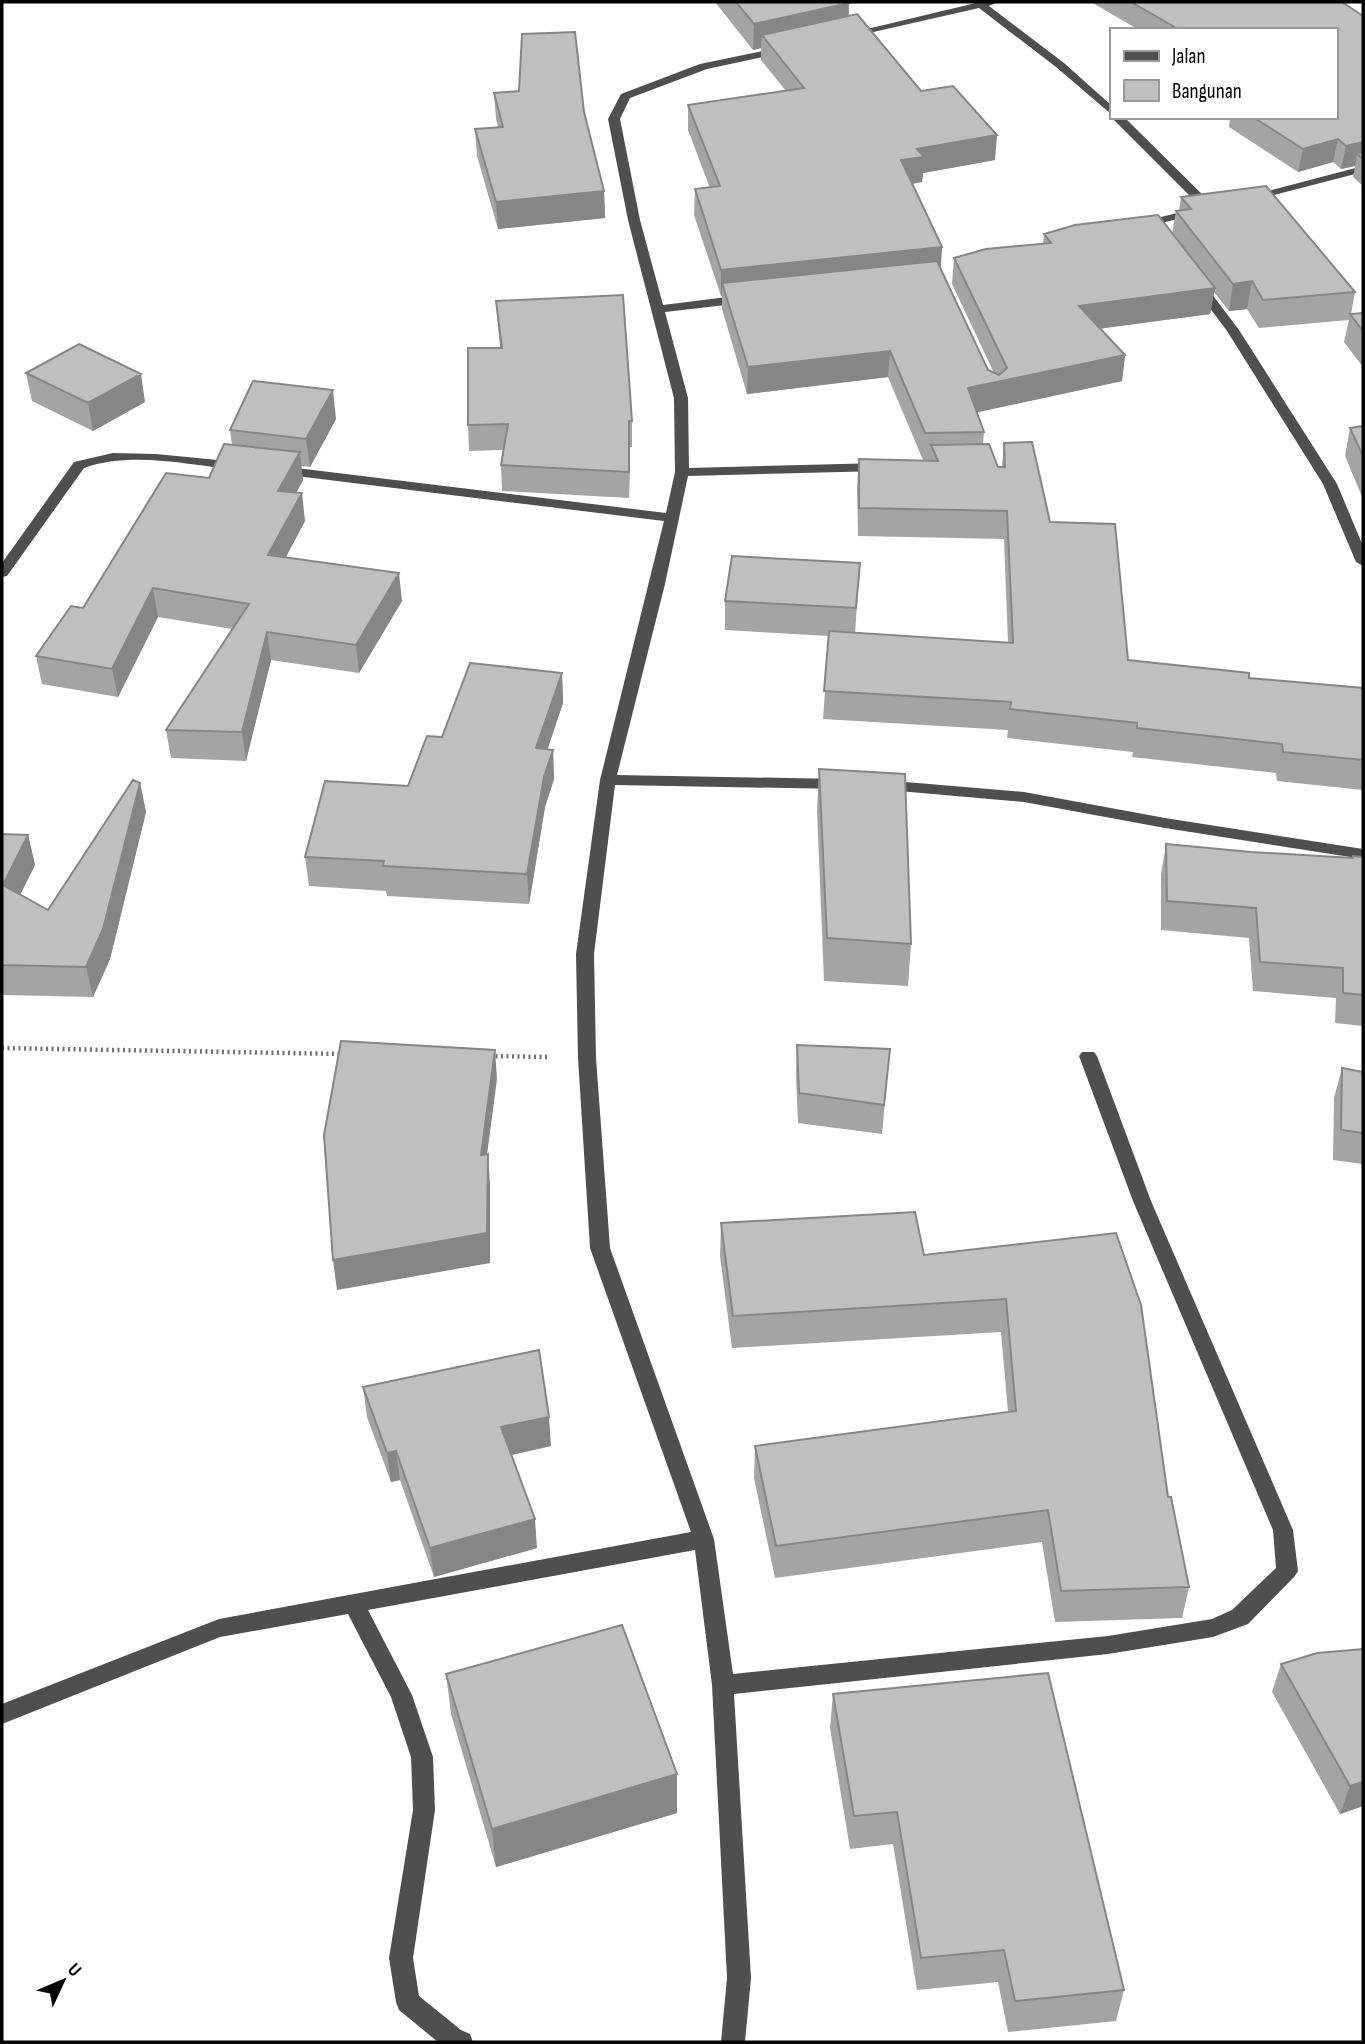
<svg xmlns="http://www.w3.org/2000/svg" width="1365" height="2044" font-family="'Sofia Sans Condensed',sans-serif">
	<rect width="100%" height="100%" fill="#fff"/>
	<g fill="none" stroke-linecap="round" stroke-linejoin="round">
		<path stroke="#717171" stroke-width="4.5" stroke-dasharray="2 3.5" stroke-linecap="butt" d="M2,1048L344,1054
			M490,1056L547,1057"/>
		<path fill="#4f4f4f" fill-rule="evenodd" d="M980,2H998L989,6L1064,63L1111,105V114L1056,67L979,8L847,38L842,35Z
			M782,47L786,48V52L707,69L630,98L620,119L640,220L663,305L743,295L749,299L743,303L665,312L688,398L689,468L881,463L888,467L881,471L688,476L665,584L617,775L840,779L848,784L840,789L615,785L594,954L596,1058L610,1248L714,1539L733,1674L1108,1636L1212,1619L1232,1610L1276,1568L1273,1530L1133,1201L1079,1056L1082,1052H1094L1097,1056L1151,1201L1293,1530L1298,1571L1294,1577L1248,1624L1213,1637L1108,1654L734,1694L751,1978L745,2042H721L727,1978L712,1685L695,1550L368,1610L412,1695L433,1757L435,1810L413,1958L419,1996L461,2030L470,2034L473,2042H438L399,2010L396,2002L389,1958L413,1810L411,1757L391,1697L348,1614L220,1637L2,1724V1704L219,1619L691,1532L590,1248L578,1058L576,954L600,780L664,521L280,474L273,470L280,466L666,513L675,472L674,398L628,220L608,119L621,94L700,64Z
			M1111,117H1124L1211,203H1218V209H1204L1202,213L1137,229V223L1201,207Z
			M1363,166V172L1251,201L1245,197Z
			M1198,280L1202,281L1239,330L1337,484L1363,546V566L1356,562L1323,484L1227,331L1192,284Z
			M113,453L156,454L238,462L245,466L238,470C188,465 132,451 84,468L7,576L2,577V563L74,462Z
			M882,780L1024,792L1165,818L1363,849V859L1165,828L1024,802L876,789L874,785L876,781Z"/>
	</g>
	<path fill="#a4a4a4" d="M715,2H848L849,16L921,91L995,160L923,173L922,182L912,184L942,247L941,269L988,370L994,373L952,284L954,258L1043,244L1044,234H1172L1176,211H1179L1181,197L1355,292L1351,314L1363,313V367L1344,342L1349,320L1259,328L1247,309L1229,311L1214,292L1210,314L1100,328L1125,355L1122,381L977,412L984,432L983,444L998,467H1002L1004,443L1128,660L1249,678L1363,688V790L1277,781L1276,773L1132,757L1133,752L1007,738L1008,730L823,719L829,636L725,630V601L860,563L855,633L1008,643L1004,539L858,536L857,487L859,459L930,461V460H923L888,377L747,394L722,309V296H721L694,215L695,189L710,188L688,130V105L786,91L761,60V48L753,50Z
		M1091,2H1342L1363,16V186L1353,177L1355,166L1341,169L1333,162L1298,172L1229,127L1230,117H1335V30H1139Z
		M494,93L584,112L604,191L605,218L498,229L477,156L475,129L498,127L496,119Z
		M496,301L632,421V447H630L629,498L502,491L501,465L503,450L469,451L468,425L500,348Z
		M26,373L145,402L93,431L32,401Z
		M336,419L310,467L301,466L303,480L296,493L305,521L286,557L402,601L359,673L271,660L246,761L171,758L166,730L232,629L158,617L118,697L42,684L36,656L209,478L232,445L230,430Z
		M1363,426V499L1345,456L1350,428Z
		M562,673L563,703L547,749L553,750L554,779L545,807L529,904L387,896L386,891L309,886L305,857L408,786L442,737Z
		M819,769L911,944L908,986L824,981L817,811Z
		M140,783L146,812L110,959L93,997L2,995V834L28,835L35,865L20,895L48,910Z
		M1166,844L1251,852L1353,858L1363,857V1026L1335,1023L1336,998L1253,991L1249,938L1161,930V874Z
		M797,1045L890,1049L882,1134L798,1123L796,1075Z
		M1342,1068L1363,1072V1164L1333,1160L1334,1098Z
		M721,1223L924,1255L1116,1233L1168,1497L1189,1587L1182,1618L1055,1622L1042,1542L775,1578L754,1478L755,1446L1008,1412L1001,1332L732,1348L720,1256Z
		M363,1387L551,1446L511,1455L537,1548L434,1577L400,1480L391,1482L367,1417Z
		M1363,1649V1806L1340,1814L1272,1692L1281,1664Z
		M446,1674L677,1813L496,1867L451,1714Z
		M833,1694L1124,1990L1116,2021L1008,2032L998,1982L917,1990L893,1844L850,1849L830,1728Z"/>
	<path fill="#868686" d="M849,3L848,28L762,35L761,48L753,50L754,24Z
		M997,135L995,160L923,173L922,182L899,186L901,160L917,149Z
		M1338,139L1333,162L1298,172L1303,149Z
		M1363,142V159L1357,154L1355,166L1341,169L1346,146Z
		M604,191L605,218L498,229L496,202Z
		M942,247L940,273L722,283V296H721V270Z
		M1252,281L1247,309L1229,311L1233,284Z
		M1215,288L1210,314L1076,332L1079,306Z
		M890,351L888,377L747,394L748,367Z
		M1125,355L1122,381L965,415L968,388Z
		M141,374L145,402L93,431L88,403Z
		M333,390L336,419L310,467L306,439Z
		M629,421L630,447L629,498Z
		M300,452L303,480L282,519L278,491Z
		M302,493L305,521L272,583L268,555Z
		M399,573L402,601L359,673L356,645Z
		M153,588L158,617L118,697L112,669Z
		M267,632L271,660L246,761L242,732Z
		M562,673L563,703L538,778L536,748Z
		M553,750L554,779L545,807L529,904L527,874L544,777Z
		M140,783L146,812L110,959L93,997L86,967Z
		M28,835L35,865L10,915L3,885Z
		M495,1050L497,1079L483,1185L481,1155Z
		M488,1154L490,1184V1263L337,1290L333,1260Z
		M549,1417L551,1446L503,1457L501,1427Z
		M396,1451L400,1480L391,1482L387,1453Z
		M535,1519L537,1548L434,1577L430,1548Z
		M677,1774V1813L496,1867L492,1829Z
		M1363,1782V1806L1340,1814L1350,1786Z"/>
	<path fill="#bfbfbf" stroke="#868686" stroke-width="2" d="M736,2H848L849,3L754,24Z
		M1131,2H1342L1363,16V142L1346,146L1338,139L1303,149L1253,117H1335V30H1180Z
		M857,14L921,91L953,86L997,135L917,149L924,157L901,160L942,247L721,270L695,189L720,186L688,105L804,88L762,35Z
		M575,32L584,112L604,191L496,202L475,129L503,127L494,93L519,91L522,34Z
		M1363,153V159L1357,154Z
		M1266,186L1355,292L1263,300L1252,281L1233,284L1176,211L1191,209L1181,197Z
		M1158,215L1215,288L1079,306L1125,355L968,388L984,432L925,433L890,351L748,367L722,283L937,261L988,370L999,375L1007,368L954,258L986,249L1051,243L1044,234L1075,225Z
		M623,295L632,421H629V472L501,465L508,424L468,425V348H502L496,301Z
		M1363,313V331L1350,314Z
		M79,344L141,374L88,403L26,373Z
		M253,381L333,390L306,439L230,430Z
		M1363,426V456L1350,428Z
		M1032,442L1050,522L1115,524L1128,660L1249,673V678L1363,688V760L1283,752L1282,744L1137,728V723L1010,709L1011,702L824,691L829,631L1013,643L1007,511L859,508V459L938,461L931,445L989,444L998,467H1005L1004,443Z
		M224,444L300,452L278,491L302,493L268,555L399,573L356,645L267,632L242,732L166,730L249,604L153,588L112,669L36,656L71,606L83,608L166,473L209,478Z
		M732,556L860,563L856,608L725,601Z
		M470,663L562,673L536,748L553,750L544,777L527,874L383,866L384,861L305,857L325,781L408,786L427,736L442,737Z
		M819,769L905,774L911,944L827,938Z
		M133,780L140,783L103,929L86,967L2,965V834L28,835L3,885L48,910Z
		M1166,844L1251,852L1353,858V856L1363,857V995L1343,993V968L1260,962L1256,908L1167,901Z
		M341,1041L495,1050L481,1155L488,1154L487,1233L333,1260L324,1135Z
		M797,1045L890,1049L884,1105L799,1093Z
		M1342,1068L1363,1072V1133L1341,1130Z
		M915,1212L924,1255L1116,1233L1141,1305L1168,1497H1171L1189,1587L1061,1591L1048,1510L776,1546L755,1446L1016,1411L1006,1299L733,1316L721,1223Z
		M539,1350L549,1417L501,1427L535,1519L430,1548L396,1451L387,1453L363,1387Z
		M622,1625L677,1774L492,1829L446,1674Z
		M1363,1649V1782L1350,1786L1281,1664L1317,1653Z
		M1048,1673L1124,1990L1015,2001L1004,1950L921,1958L897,1812L854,1816L833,1694Z"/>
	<rect width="1365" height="2044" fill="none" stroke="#000000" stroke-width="7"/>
	<rect x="1110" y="28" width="228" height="91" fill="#ffffff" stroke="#999999" stroke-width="2"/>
	<rect x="1124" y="51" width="35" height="10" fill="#4f4f4f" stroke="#999999" stroke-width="2"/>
	<text x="1172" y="63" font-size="21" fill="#000000">Jalan</text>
	<rect x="1124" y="80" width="35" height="21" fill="#bfbfbf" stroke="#999999" stroke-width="2"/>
	<text x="1172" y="98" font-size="21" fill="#000000">Bangunan</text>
	<g transform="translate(63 1981) rotate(46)" stroke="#ffffff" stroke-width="5" paint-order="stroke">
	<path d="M0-5L12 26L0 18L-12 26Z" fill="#000000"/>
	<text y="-10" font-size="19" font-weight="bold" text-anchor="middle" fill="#000000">U</text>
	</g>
</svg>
